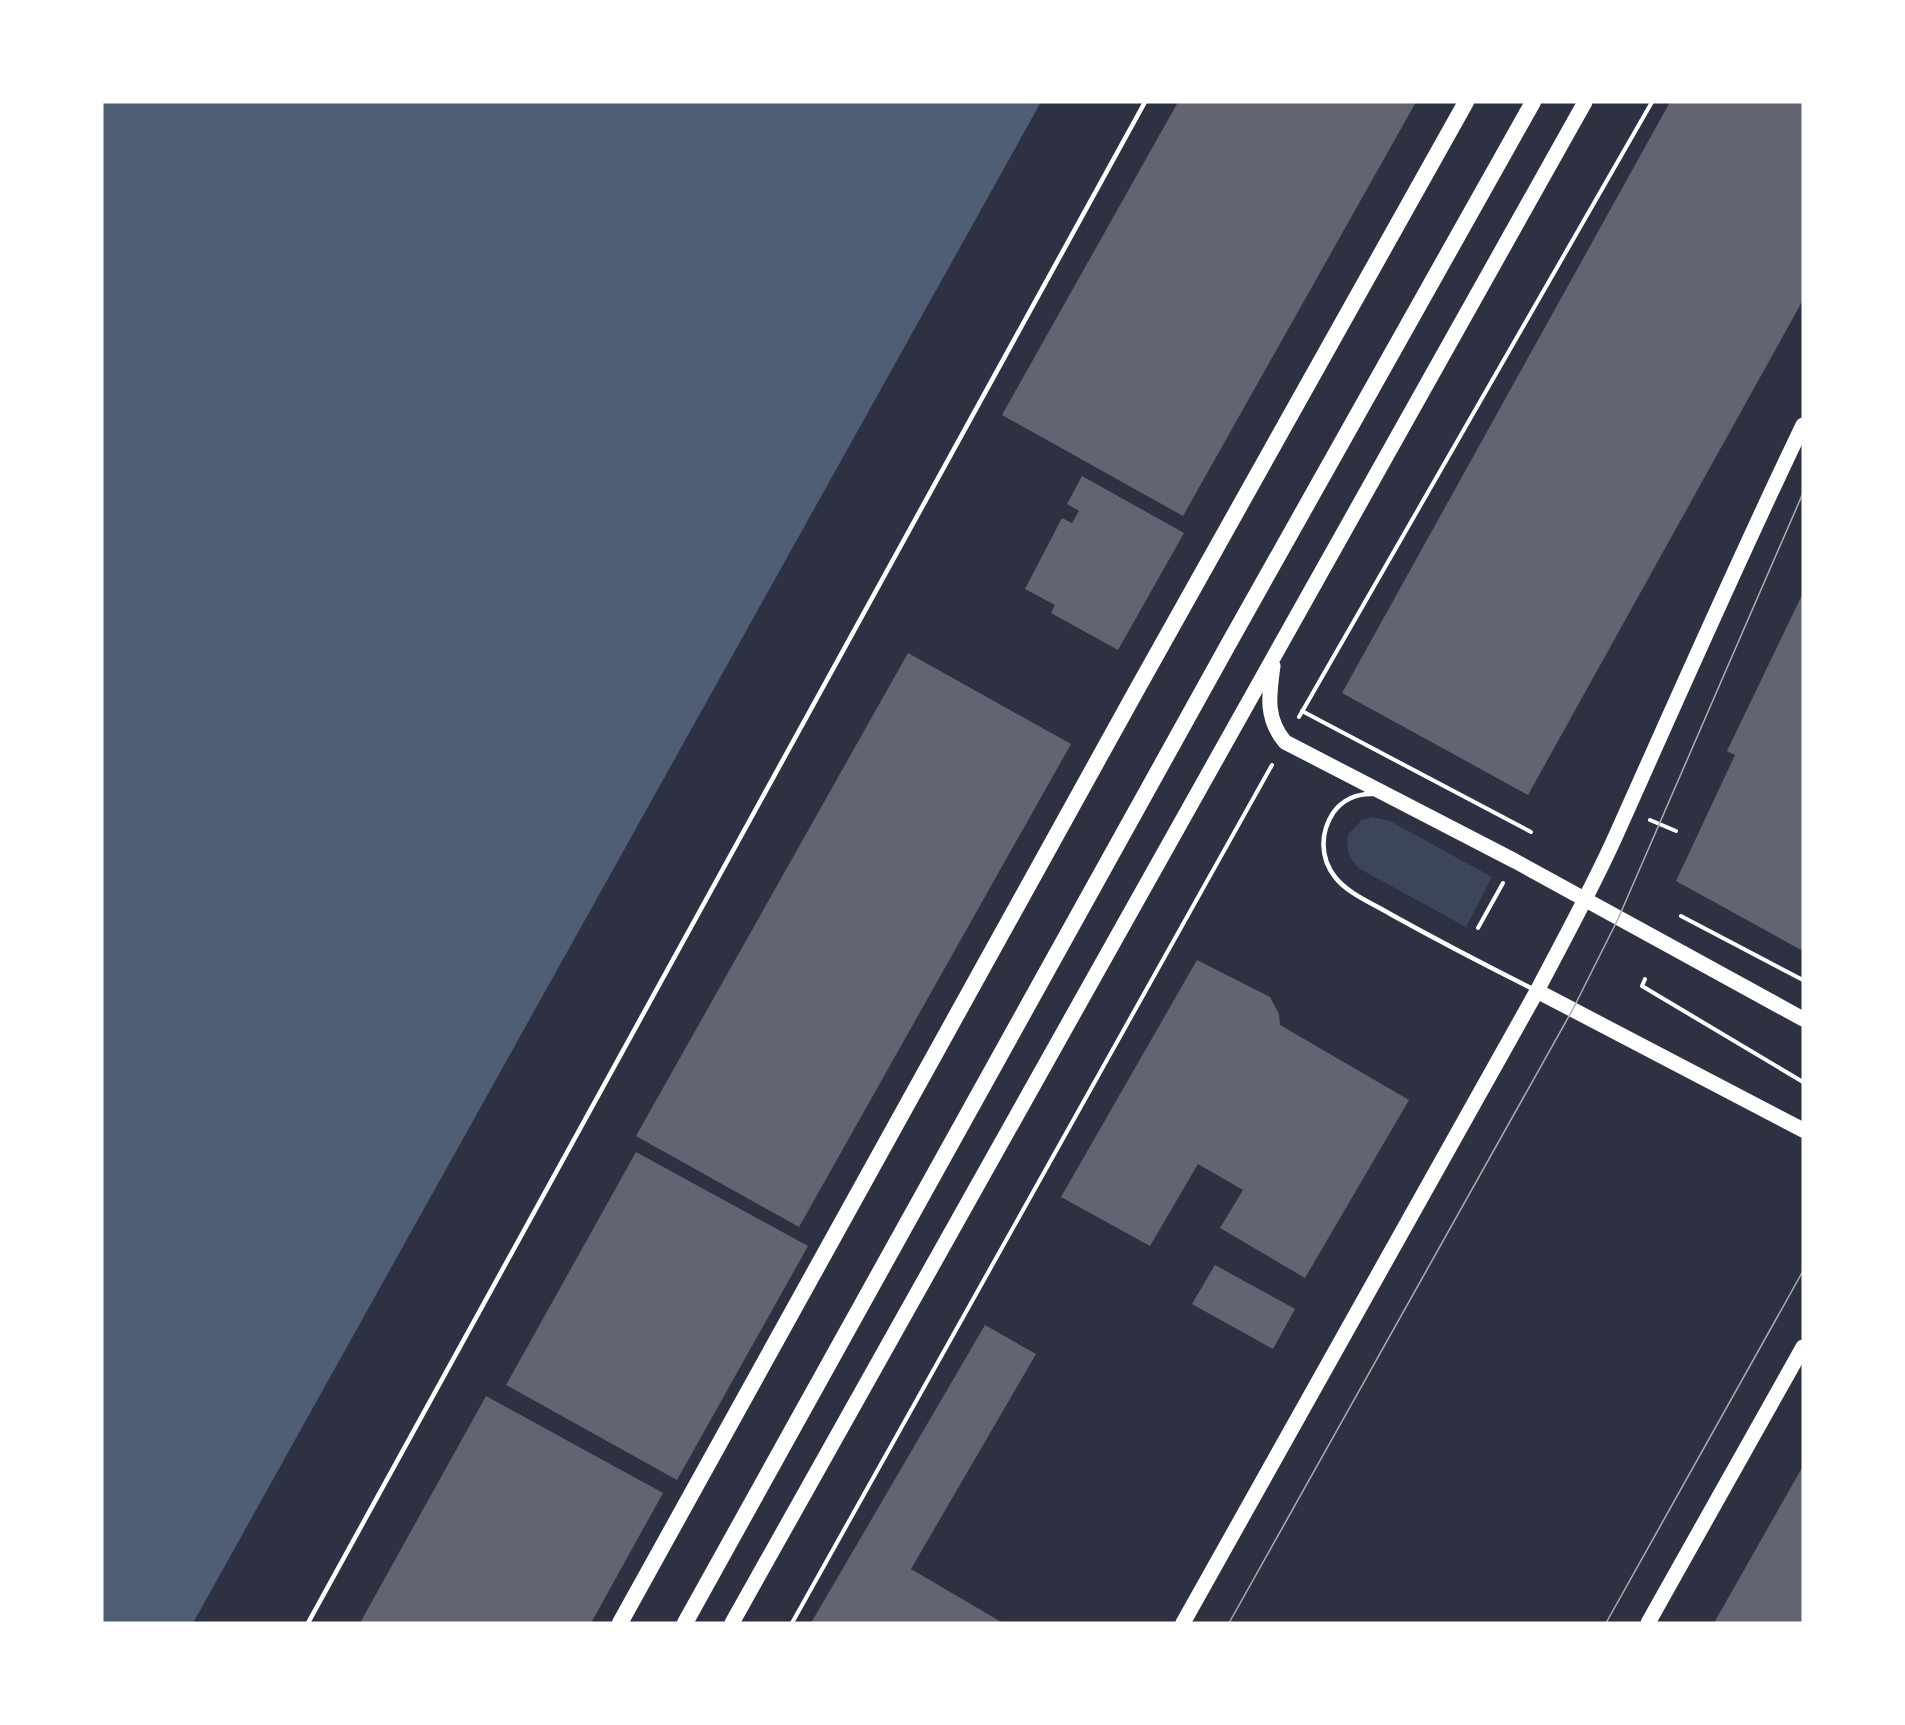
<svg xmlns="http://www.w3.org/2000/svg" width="1905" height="1725" font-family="'Asap Condensed',sans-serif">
	<rect width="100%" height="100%" fill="#2d3142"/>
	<path fill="#3c4559" d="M1372,817L1390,821L1492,877L1466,927L1360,869C1348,858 1346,849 1348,834L1362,820Z"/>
	<path fill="#4f5d75" d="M102,102H1041L193,1623H102Z"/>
	<path fill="#626471" d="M1178,102H1416L1183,516L1002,415Z
		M1670,102H1803V300L1528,795L1342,693Z
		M1082,476L1184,533L1118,650L1051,613L1055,605L1025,589L1062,518L1072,523L1079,511L1067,504Z
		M1803,593V951L1676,881L1735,755L1727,751Z
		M908,653L1071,744L799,1227L636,1136Z
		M1197,960L1270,997L1279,1014L1280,1025L1409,1100L1305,1278L1220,1228L1243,1190L1198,1164L1150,1246L1061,1197Z
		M636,1152L808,1246L677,1480L506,1385Z
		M1215,1265L1295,1309L1273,1349L1192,1304Z
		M985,1325L1036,1354L911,1569L1003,1623H811Z
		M486,1396L663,1493L591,1623H360Z
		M1803,1466V1623H1714Z"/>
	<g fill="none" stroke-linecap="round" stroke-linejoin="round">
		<path stroke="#fff" stroke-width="4" d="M1302,711L1531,832
			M1299,717L1652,102
			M1650,820L1676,831
			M1681,916L1803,980
			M1478,928L1503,883
			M1645,979L1642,986L1803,1082
			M792,1623L1272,765"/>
		<path stroke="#fff" stroke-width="4.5" d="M1373,794C1357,793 1342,800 1333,813C1320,833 1320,858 1335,877C1348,894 1374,904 1392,915C1439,941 1487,966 1535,990
			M308,1623L1145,102"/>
		<path stroke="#fff" stroke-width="15" d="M1273,666C1269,695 1265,718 1285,742L1515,861L1803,1019
			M1537,991L1803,1130
			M732,1623L1585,102
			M1183,1623L1537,991C1564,939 1593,887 1617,833C1678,697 1738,560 1803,425
			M1648,1623L1803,1347"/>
		<path stroke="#fff" stroke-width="16" d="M620,1623L1135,693L1466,102
			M685,1623L1228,645L1533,102"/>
		<path stroke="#abadb3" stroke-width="1.5" d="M1229,1623L1573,1009L1618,919L1803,493
			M1606,1623L1803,1271"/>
	</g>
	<rect width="1905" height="1725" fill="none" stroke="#ffffff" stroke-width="207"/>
</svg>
